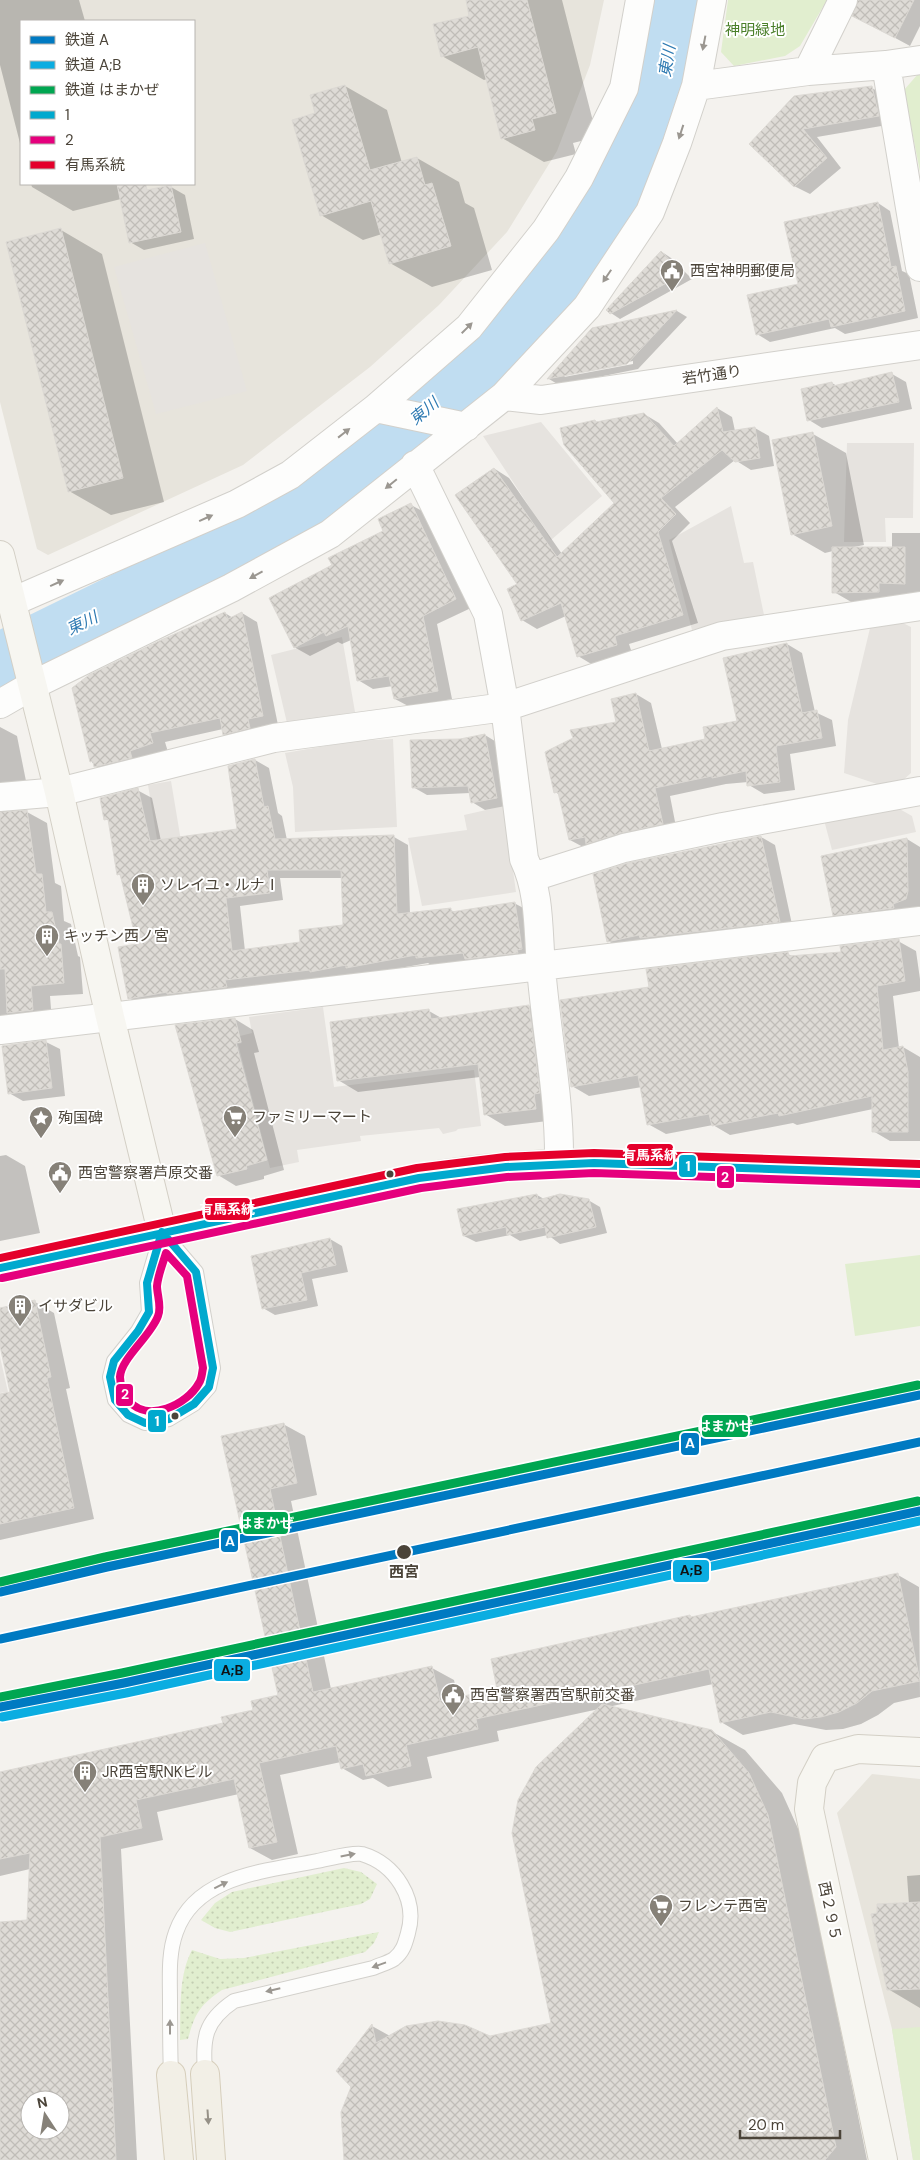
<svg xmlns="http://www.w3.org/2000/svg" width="920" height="2160" font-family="'DM Sans','Noto Sans JP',sans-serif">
	<defs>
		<pattern id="garden-dots" width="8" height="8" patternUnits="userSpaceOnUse" patternTransform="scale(1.25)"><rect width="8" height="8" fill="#e1eecf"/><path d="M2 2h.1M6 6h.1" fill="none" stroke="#c3cdb2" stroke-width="1.8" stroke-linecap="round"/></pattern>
		<pattern id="building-cross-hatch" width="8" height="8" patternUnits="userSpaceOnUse" patternTransform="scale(1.25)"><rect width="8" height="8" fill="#dedbd6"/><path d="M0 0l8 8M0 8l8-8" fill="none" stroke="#c0bdb8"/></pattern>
	</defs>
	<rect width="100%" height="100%" fill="#f4f2ee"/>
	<path fill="#e7e4dc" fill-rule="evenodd" d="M0,0H604L590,65L557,151L507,232L439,305L370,367L243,465L48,555L37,549L0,402ZM21,21H194V184H21Z
		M872,1774L920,1779V2160H913L892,2029L837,1813Z"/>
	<path fill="#e1eecf" d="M728,0H827L800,46L785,56L734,66L721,52Z
		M918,74H920V172L904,90Z
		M920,1255V1326L855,1336L845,1264Z
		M920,2027V2160H913L892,2029Z"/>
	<path fill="url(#garden-dots)" d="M344,1868L361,1872L377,1884L370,1899L361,1904L230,1932L215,1928L201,1920L215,1903L232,1892Z
		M379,1932L374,1943L365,1952L222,1990C200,2005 195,2013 188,2039L180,2040C181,2011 178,1976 192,1950L220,1959L244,1958Z"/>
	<path fill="#e6e3df" d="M205,243L247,391L156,414L114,267Z
		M541,422L602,496L551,540L483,436Z
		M847,443H914L913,518H885L886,542H844Z
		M731,506L744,563L753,562L764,615L692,630L669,540Z
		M897,620L911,627V773L901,782L886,787L844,773L848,720L871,624Z
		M342,637L355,712L287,723L271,655Z
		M393,739L397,827L295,832L293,787L285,753L354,741Z
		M171,781L187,877L164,881L148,785Z
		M504,806L516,892L422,906L408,838L467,830L464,815Z
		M896,807L912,816L916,832L832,850L824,820Z
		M323,1007L334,1087L474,1070L481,1126L458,1129L456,1131L443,1134L439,1128L360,1136L361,1141L297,1150L299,1162L270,1168L238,1044L242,1043L240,1036L252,1033L249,1017Z
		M0,1357L8,1392L0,1393Z"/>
	<path fill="#0003" fill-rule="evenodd" d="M0,0H79L85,21H21V147L0,65Z
		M467,0H562L597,137L573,143L576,154L544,162L502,138L487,79L484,80L442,56L471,16Z
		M864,0H920V26L910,46L875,27Z
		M345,86L387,110L402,163L417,158L459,182L465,203L474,208L492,270L432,287L390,263L382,234L363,240L321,215L317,114Z
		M872,88L887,97L893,124L817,137L841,168L810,194L794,186L751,144Z
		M31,184H119L122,197L171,187L185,195L194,239L144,250L130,242L121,199L73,211L32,187Z
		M878,203L890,211L902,271L909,274L918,318L845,334L835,328L770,342L757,334L799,285Z
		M61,230L102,254L164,502L111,515L69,491Z
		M662,252L671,258L692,279L620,319L611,313Z
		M677,311L687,317L638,369L559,385L549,379L592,329ZM633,361V364L564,377L567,374Z
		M892,374L906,382L912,409L822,428L809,420L832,383L837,386Z
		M717,408L732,417L735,431L755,428L769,436L774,466L751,470L735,460L675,507L690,523L672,541L698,623L629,644L632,653L593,665L578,656L566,616L537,629L522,620L519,585L495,469L509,478L562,554L616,503L595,421L598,423L644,414L659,423L678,444Z
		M813,434L846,453L864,545L854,547L892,548V533H920V595L899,594V603H853L834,592L833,551L825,553L792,534Z
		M411,505L426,513L471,608L437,624L452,699L410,707L395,699L393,686L373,689L358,680L351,640L342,644L338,642L310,656L294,647L333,565L385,531Z
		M225,613L233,618L242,613L257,622L278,725L239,743L224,734L223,729L165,742L168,752L110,775L95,766L91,761Z
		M787,644L802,653L815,712L832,720L836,746L790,754L795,790L764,794L749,785L748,782L726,784L670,796L677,832L585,848L570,840L560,795L555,792L618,723L636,694L651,703L662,749L706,740L739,722Z
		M0,727L17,736L28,791L5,802L4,811L27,812L47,823L55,883L61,886L64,921L71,924L78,956L80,957L83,994L50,996L52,1021L0,1026Z
		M485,735L498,743L510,805L485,810L472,802L470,793L427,795L413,787Z
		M255,760L269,768L278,813L282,816L287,840L394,837L408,845L410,914L451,910L456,913L514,903L529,911L536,957L431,965L428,963L361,975L358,973L325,979L323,978L239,988L241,995L143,1006L129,998L139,945L121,876L118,874L110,821L105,819L137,790L152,798L161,841L239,831L229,767ZM280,878H343L345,926L301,943L245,951L240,906L283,900Z
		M761,837L775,845L793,929L622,949L608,941Z
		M907,839L920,847V911L854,926L835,915Z
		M898,941L916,951L920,979V991L893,996L899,1048L903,1047L920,1057V1141H890L873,1131V1109L797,1125L793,1123L730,1135L713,1125L666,1134L648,1124L642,1087L589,1096L572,1086L651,988L788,954L794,957L843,953Z
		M529,1006L549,1018L556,1120L505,1126L485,1114L480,1077L358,1092L338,1080L429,1011L443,1019Z
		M235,1019L253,1030L259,1052L254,1053L284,1170L264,1176V1179L236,1186L218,1175Z
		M46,1042L60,1049L65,1096L23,1101L9,1093Z
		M6,1155L25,1166L40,1233L0,1241V1156Z
		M537,1195L544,1199L588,1200L600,1207L607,1233L560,1244L548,1235L520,1241L510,1235L476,1242L464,1236Z
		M330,1239L342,1246L348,1272L312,1279L318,1306L275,1315L263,1308Z
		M35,1302L54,1313L70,1388L66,1389L94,1519L0,1540V1396L12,1393L0,1341V1309Z
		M283,1424L305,1436L317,1495L291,1501L331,1689L432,1668L454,1680L458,1699L499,1690L693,1618L898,1575L919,1587L920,1697L894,1703L878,1715L861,1724L843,1729L826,1730L794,1724L743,1735L721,1722L713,1684L608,1707L711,1731L745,1750L782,1793L801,1835L867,2160H345L342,2113L372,2026L390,2036L490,2037L552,2024L599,1709L497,1731L499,1741L427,1757L432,1778L388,1787L373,1778L363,1780L342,1768L341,1762L280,1775L298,1854L272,1860L250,1848L239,1794L157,1812L163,1840L121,1849L137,2160H0V1923L28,1921L30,1869L0,1876V1773L224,1724L254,1711L279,1696L223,1437ZM30,2100H60V2130H30Z
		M920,1875V2008L888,1989L909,1904L907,1876Z"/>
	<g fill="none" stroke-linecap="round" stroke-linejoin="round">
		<path stroke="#c0ddf1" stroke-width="60" d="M0,663L279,526L369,458L520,330L615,196L667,78L675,0"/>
	</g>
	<path fill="url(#building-cross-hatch)" stroke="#dcd9d4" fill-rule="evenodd" d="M466,0H527L556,113L532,119L535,130L501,139L478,47L441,57L433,24L469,16Z
		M858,0H914L895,38L852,16Z
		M345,85L370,170L417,157L425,185L432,183L451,246L389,264L371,201L320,216L292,120L315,113L310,95Z
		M872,86L879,116L803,129L827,158L794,187L749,144L794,96Z
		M117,184H146L147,190L171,185L181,232L129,243Z
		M878,202L891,267L896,266L905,311L831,327L829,319L756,335L747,295L798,284L784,222Z
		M61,228L123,478L68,492L6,242Z
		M661,251L683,274L610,314L606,310Z
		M677,310L627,364L547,379L592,328Z
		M892,372L899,402L807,421L801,389L832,382L833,386Z
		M717,407L723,432L755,427L760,458L735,462L722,450L661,498L676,514L658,532L683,615L615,636L617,645L577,657L561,603L521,621L507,589L517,584L455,495L494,468L557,557L614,503L564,445L560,428L595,420L596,422L644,413L674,446Z
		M813,432L832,526L791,535L772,440Z
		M411,503L456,599L423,616L438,691L394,699L389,676L357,681L348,626L326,636L324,632L294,648L269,598L332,565L328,558L383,531L378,519Z
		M832,547H905V584L879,583V592L832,593Z
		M225,612L228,619L242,612L263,716L248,719L250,728L223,735L220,718L150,733L153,743L130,751L132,758L94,767L93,761L90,762L72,688L89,675L161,640Z
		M787,643L802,713L817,710L822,738L776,746L780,782L747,786L746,771L712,778V776L655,788L663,824L621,833L586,844L585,837L569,840L558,792L554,793L545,752L573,738L570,730L616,722L611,699L636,693L649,751L705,739L703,727L737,721L723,658Z
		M485,734L497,798L471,803L468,786L412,788L410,740L460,739Z
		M255,759L264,807L268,806L275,839L394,835L397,914L451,908V912L515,902L522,949L517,950L518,953L465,959L463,953L416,958V955L346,968V965L310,972V970L225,980L227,987L167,994V992L128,999L118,947L137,944L120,874L117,875L108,819L104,820L100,798L138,788L150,841L237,829L228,766ZM267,870H341L343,925L299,930L300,942L232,951L226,898L270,893Z
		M27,810L36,874H42L46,912H52L59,944H61L64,983L31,986L33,1010L7,1013L5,969H0V812Z
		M761,836L780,922L640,938L639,935L607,942L593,874L628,863Z
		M907,838L908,891L906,899L893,904L894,908L833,916L821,856Z
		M899,939L905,981L877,986L883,1050L903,1046L908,1072V1132H872V1096L779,1116L778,1113L712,1126L709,1114L647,1125L638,1075L571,1087L560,1000L649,987L646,969L788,952L789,956L841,952L840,946Z
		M529,1005L540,1093L534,1094L536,1109L484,1115L478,1064L337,1081L330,1022L429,1009L431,1019Z
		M235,1018L241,1042L236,1043L267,1160L246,1166L247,1169L217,1176L175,1025Z
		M46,1040L52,1088L8,1094L2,1046Z
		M537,1194L538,1200L560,1194L589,1199L596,1227L547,1238L545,1227L507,1235L506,1227L463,1236L457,1209Z
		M330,1238L336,1265L301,1273L307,1300L262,1309L251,1256Z
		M35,1300L51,1377L47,1378L74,1508L0,1524V1394L10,1392L0,1346V1308Z
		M284,1423L297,1483L270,1489L313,1692L432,1666L440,1701L497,1689L491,1659L690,1615L691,1617L898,1573L920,1681L872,1691L857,1703L839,1712L821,1717L804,1719L771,1712L720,1723L709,1669L476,1719L478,1729L406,1745L411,1766L366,1776L363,1764L341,1769L336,1746L259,1763L277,1842L249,1848L234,1779L136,1800L142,1828L100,1837L116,2160H0V1922L27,1920L30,1853L0,1859V1772L223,1723L221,1717L253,1710L251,1701L278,1695L221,1436ZM30,2100H60V2130H30Z
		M602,1704L712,1730L749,1773L768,1815L836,2147L825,2160H344L341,2112L351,2087L336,2071L372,2024L376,2043L406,2026L438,2021L465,2025L490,2036L551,2023L512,1833L518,1800L536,1767Z
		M920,1902V1989L887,1990L871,1914L877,1913V1904Z"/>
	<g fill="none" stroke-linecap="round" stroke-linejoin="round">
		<g stroke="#d2d0cb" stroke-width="16">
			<path id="lane" d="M162,1232L196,1272L213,1368L209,1387L194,1404L169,1419L145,1423L128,1415L115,1400L110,1377L114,1361L138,1331L149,1312L147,1283Z
				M171,2075C170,2050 170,2025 170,2000C170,1977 168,1954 176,1932C196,1875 267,1871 317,1861C328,1859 352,1852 362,1854C395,1864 418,1899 408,1933C405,1944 403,1952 394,1959C388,1963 379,1965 373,1968L234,2001C203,2022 203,2039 205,2074"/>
		</g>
		<g stroke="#d2d0cb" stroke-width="30">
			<path id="street" d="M886,65L920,267
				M808,71L843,0
				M696,86L808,71L886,65L920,60
				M504,396L541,400L920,345
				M376,408L466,427
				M415,465L488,614L505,707L524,859C540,892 538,930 541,967C546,1032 560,1097 559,1163
				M12,602L237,504L290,475L376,408L469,327L546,230L579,178L624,88L640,0
				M0,704L33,685L231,588L330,534L504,396L587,307L650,212L677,143L696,86L712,0
				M0,797L59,792L274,738L505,707L722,636L920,606
				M533,877L624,848L723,827L920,791
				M0,1030L920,921"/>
		</g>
		<g stroke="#d3cfc5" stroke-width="30">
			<path id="secondary" d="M0,555L59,792L110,1017L162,1232
				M0,1268L419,1178C477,1168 535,1163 594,1163L920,1174
				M883,2160L809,1809L812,1783L825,1758L858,1749L920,1752"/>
		</g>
		<g stroke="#d6cebb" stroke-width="30">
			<path id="primary" d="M205,2074L211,2160
				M171,2075L179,2160"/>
		</g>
		<use href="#lane" stroke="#fdfdfc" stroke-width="14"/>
		<use href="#street" stroke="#fdfdfc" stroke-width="28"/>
		<use href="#secondary" stroke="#f7f6f1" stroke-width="28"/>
		<use href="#primary" stroke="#f2efe6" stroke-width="28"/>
		<g stroke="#fff" stroke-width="11">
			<path id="bus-1" d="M162,1232L196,1272L213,1368L209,1387L194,1404L169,1419L145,1423L128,1415L115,1400L110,1377L114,1361L138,1331L149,1312L147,1283Z
				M0,1268L419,1178L506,1167L594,1163L920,1174"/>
		</g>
		<g stroke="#fff" stroke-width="11">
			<path id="bus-2" d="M166,1253L187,1276L203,1368C202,1372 202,1379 199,1383C187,1405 148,1423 129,1401C124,1395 120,1385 120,1377C121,1358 151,1336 158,1316C162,1307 157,1295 157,1286C158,1275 163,1263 166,1253Z
				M2,1278L421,1188L507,1177L594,1173L920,1184"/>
		</g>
		<g stroke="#fff" stroke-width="11">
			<path id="bus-3" d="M0,1258L417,1168L505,1157L594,1153L920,1164"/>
		</g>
		<use href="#bus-1" stroke="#00a9ce" stroke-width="8"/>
		<use href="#bus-2" stroke="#e5007d" stroke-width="8"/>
		<use href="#bus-3" stroke="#e4002b" stroke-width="8"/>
		<g stroke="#fff" stroke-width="12">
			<path id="rail-1" d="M0,1592L107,1567L920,1395
				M0,1639L920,1442
				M0,1707L124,1683L920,1511"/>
		</g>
		<g stroke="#fff" stroke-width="12">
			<path id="rail-2" d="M2,1717L126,1693L920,1521"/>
		</g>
		<g stroke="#fff" stroke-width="12">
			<path id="rail-3" d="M0,1582L105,1557L918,1385
				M0,1697L122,1673L918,1501"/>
		</g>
		<use href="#rail-1" stroke="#007ac2" stroke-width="9"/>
		<use href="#rail-2" stroke="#0bade1" stroke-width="9"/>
		<use href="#rail-3" stroke="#00a651" stroke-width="9"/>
	</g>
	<defs><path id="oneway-solid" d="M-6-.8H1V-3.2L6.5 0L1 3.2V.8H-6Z" transform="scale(1.25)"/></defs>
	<g fill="#9b9791">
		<use href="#oneway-solid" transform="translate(704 43) rotate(101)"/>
		<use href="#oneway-solid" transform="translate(681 132) rotate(108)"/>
		<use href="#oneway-solid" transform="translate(607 276) rotate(124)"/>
		<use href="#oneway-solid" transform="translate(467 328) rotate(-45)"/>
		<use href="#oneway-solid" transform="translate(344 433) rotate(-38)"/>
		<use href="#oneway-solid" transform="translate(391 484) rotate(141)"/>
		<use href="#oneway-solid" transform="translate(206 518) rotate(-24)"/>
		<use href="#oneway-solid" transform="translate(256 575) rotate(151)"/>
		<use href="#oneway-solid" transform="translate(57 583) rotate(-24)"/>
		<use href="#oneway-solid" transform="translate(348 1855) rotate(-11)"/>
		<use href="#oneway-solid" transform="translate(221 1885) rotate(-26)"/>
		<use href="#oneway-solid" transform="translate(379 1965) rotate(160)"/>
		<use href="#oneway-solid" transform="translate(273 1990) rotate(167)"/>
		<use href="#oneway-solid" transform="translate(170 2027) rotate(-90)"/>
	</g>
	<use fill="#969187" href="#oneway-solid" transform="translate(208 2117) rotate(86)"/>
	<defs>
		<g id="civic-pin" transform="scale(1.25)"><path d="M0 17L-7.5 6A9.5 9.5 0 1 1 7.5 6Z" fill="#868178" stroke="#fff"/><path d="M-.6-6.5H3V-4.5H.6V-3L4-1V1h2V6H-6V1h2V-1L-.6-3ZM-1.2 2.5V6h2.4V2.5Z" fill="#fff"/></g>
		<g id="building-pin" transform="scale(1.25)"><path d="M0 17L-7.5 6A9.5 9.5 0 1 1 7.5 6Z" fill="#868178" stroke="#fff"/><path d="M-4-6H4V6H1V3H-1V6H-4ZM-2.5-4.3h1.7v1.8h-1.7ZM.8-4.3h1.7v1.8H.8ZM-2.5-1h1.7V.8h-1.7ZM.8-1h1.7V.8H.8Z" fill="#fff"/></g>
		<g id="supermarket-pin" transform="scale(1.25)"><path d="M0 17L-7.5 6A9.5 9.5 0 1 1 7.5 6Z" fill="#868178" stroke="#fff"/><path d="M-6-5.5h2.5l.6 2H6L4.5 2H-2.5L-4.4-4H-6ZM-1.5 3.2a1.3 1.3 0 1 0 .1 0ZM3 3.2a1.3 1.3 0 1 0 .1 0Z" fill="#fff"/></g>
		<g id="sight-pin" transform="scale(1.25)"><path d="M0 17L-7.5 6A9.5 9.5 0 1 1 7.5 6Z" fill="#868178" stroke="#fff"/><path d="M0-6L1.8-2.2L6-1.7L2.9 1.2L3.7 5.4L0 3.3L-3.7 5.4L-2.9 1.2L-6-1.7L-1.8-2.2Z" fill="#fff"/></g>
	</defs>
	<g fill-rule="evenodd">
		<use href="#civic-pin" x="672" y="271"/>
		<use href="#building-pin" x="143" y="885"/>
		<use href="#building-pin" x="47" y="936"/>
		<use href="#supermarket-pin" x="235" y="1117"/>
		<use href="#sight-pin" x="41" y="1118"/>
		<use href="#civic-pin" x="60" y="1173"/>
		<use href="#building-pin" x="20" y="1306"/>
		<use href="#civic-pin" x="453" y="1695"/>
		<use href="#building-pin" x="85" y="1772"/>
		<use href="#supermarket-pin" x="661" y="1906"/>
	</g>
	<g fill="#4b4439" stroke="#fff" stroke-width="2">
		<circle cx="390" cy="1174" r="4.5"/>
		<circle cx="175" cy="1416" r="4.5"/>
		<circle cx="404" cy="1552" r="8"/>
	</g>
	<g text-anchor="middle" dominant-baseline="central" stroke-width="4" stroke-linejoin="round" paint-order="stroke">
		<g font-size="15" fill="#4a7f2a" stroke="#fff">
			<text x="755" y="30">神明緑地</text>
		</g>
		<g font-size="15" fill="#4b4439" stroke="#fff" text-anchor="start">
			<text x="690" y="271">西宮神明郵便局</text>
			<text x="160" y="885">ソレイユ・ルナⅠ</text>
			<text x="64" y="936">キッチン西ノ宮</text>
			<text x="252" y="1117">ファミリーマート</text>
			<text x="58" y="1118">殉国碑</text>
			<text x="78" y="1173">西宮警察署芦原交番</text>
			<text x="38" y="1306">イサダビル</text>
			<text x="470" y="1695">西宮警察署西宮駅前交番</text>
			<text x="102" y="1772">JR西宮駅NKビル</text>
			<text x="678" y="1906">フレンテ西宮</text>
		</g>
		<g font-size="15" fill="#4b4439" stroke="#fff">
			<text transform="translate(712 375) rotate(-8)">若竹通り</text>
			<text transform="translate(830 1911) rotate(78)">西２９５</text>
		</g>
		<g font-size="15" font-weight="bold" fill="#4b4439" stroke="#fff">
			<text x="404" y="1572">西宮</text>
		</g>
		<g font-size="16" font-style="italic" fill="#2e7ab2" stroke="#fff">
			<text transform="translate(667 61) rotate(-81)">東川</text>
			<text transform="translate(424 411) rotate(-40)">東川</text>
			<text transform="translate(82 623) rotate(-26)">東川</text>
		</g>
	</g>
	<g stroke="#fff" stroke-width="2">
		<rect x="626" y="1143" width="48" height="24" rx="5" fill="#e4002b"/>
		<rect x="678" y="1154" width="19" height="24" rx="5" fill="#00a9ce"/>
		<rect x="716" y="1165" width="19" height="24" rx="5" fill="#e5007d"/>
		<rect x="204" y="1197" width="47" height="24" rx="5" fill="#e4002b"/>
		<rect x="115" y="1383" width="19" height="24" rx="5" fill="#e5007d"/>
		<rect x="147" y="1409" width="20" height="24" rx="5" fill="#00a9ce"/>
		<rect x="701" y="1414" width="48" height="24" rx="5" fill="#00a651"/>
		<rect x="680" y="1432" width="20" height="24" rx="5" fill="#007ac2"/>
		<rect x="242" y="1511" width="47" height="24" rx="5" fill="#00a651"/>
		<rect x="220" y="1529" width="19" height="24" rx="5" fill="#007ac2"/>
		<rect x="672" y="1559" width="38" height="24" rx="5" fill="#0bade1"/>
		<rect x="213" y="1658" width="38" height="24" rx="5" fill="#0bade1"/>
	</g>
	<g font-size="14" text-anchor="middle" font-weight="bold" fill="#fff">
		<text x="650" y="1160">有馬系統</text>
		<text x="688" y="1171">1</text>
		<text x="725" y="1182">2</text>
		<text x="227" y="1214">有馬系統</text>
		<text x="125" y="1399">2</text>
		<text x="157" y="1426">1</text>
		<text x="725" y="1431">はまかぜ</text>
		<text x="690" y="1448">A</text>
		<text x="266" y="1528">はまかぜ</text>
		<text x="230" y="1546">A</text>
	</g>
	<g font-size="14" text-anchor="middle" font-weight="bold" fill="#111">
		<text x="691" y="1575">A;B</text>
		<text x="232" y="1675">A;B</text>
	</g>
	<rect x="20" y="20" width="175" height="165" fill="#ffffff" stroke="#b7b4b0"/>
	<rect x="30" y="36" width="25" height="8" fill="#007ac2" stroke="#b7b4b0"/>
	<text x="65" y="45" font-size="15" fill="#4b4439">鉄道 A</text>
	<rect x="30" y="61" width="25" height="8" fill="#0bade1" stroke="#b7b4b0"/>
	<text x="65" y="70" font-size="15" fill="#4b4439">鉄道 A;B</text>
	<rect x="30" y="86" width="25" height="8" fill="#00a651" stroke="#b7b4b0"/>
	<text x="65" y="95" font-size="15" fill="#4b4439">鉄道 はまかぜ</text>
	<rect x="30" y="111" width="25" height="8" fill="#00a9ce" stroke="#b7b4b0"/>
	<text x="65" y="120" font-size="15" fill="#4b4439">1</text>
	<rect x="30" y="136" width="25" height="8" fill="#e5007d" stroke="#b7b4b0"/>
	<text x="65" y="145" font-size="15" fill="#4b4439">2</text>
	<rect x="30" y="161" width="25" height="8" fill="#e4002b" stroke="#b7b4b0"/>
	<text x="65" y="170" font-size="15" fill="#4b4439">有馬系統</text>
	<g transform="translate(45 2115) rotate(348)"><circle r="24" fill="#ffffff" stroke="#b7b4b0"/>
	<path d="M0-4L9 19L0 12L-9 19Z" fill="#868178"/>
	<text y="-8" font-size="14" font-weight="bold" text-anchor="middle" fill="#4b4439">N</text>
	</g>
	<path d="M740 2130v8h100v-8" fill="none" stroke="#4b4439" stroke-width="2.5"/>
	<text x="748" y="2130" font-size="15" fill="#4b4439" stroke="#ffffff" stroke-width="4" paint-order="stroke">20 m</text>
</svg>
